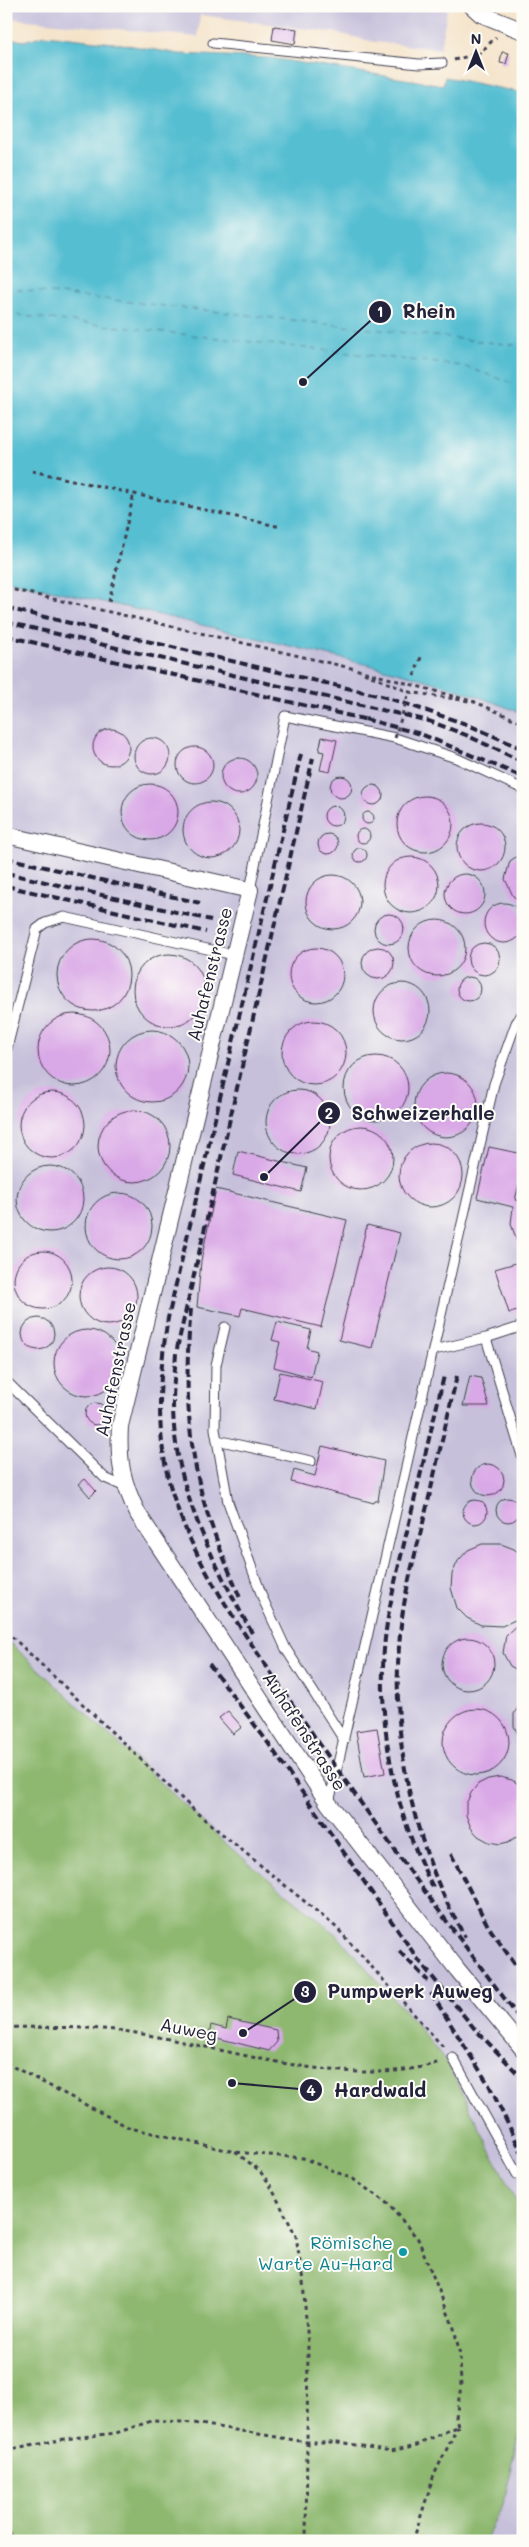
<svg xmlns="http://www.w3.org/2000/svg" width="529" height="2547" font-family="Mali,sans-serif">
	<rect width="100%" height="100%" fill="#fdfcf7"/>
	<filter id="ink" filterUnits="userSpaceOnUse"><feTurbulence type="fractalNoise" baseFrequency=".02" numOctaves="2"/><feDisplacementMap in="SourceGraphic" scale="10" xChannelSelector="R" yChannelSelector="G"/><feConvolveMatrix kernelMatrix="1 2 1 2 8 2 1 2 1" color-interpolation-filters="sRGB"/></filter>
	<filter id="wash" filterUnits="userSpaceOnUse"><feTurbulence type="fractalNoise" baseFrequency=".0096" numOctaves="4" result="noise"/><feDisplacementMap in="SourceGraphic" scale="20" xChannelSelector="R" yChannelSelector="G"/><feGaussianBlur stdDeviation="1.12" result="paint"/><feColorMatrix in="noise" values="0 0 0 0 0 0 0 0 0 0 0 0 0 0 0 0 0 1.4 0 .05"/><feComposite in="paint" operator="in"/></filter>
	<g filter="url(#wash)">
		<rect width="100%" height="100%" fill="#f4e2c7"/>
		<path fill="#c6c0da" d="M6,6H448L440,49L375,42L332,32L200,15L198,37L6,18Z
			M6,580L109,602L414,676L482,696L523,714V2222L521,2211L495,2158L429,2039L412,2019L335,1933L232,1849L6,1639Z
			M523,2422V2541H484L502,2508Z"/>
		<path fill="#8eb870" stroke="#586d56" d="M6,1639L232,1849L335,1933L412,2019L448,2065L521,2211L523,2222V2422L502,2508L484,2541H6Z"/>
		<path fill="#55bed1" stroke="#3c7086" d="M45,35L122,44L179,54L270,58L443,85L445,77L523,93V714C449,682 372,666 294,647C198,624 103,601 6,580V38L24,41Z"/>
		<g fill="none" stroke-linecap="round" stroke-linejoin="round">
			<path stroke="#366077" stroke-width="1" stroke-dasharray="6 5" stroke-linecap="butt" d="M6,288L523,346
				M6,314L463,366L523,387"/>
		</g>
		<g id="blocks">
			<path fill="#d9a8e6" d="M274,26L297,29L295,44L272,40Z
				M502,52L509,53L506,64L500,63Z
				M93 747a18 18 0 1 1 36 0a18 18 0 1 1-36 0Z
				M322,737L337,740L330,772L320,770L324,752L319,751Z
				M134 756a18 18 0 1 1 36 0a18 18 0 1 1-36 0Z
				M177 765a18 18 0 1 1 36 0a18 18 0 1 1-36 0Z
				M221 776a18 18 0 1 1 36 0a18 18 0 1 1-36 0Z
				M330 787a11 11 0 1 1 22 0a11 11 0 1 1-22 0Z
				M122 812a28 28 0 1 1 56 0a28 28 0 1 1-56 0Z
				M363 795a10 10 0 1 1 20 0a10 10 0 1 1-20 0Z
				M397 824a28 28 0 1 1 56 0a28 28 0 1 1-56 0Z
				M183 830a28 28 0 1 1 56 0a28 28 0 1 1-56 0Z
				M324 816a10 10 0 1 1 20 0a10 10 0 1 1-20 0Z
				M362 818a6 6 0 1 1 12 0a6 6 0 1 1-12 0Z
				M457 847a24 24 0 1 1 48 0a24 24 0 1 1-48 0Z
				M356 836a7 7 0 1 1 14 0a7 7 0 1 1-14 0Z
				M318 844a10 10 0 1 1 20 0a10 10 0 1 1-20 0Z
				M353 855a7 7 0 1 1 14 0a7 7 0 1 1-14 0Z
				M523,852V903L513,896L505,879L510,861Z
				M383 885a28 28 0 1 1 56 0a28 28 0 1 1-56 0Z
				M445 894a20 20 0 1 1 40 0a20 20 0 1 1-40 0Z
				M306 902a27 27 0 1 1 54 0a27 27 0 1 1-54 0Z
				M484 923a20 20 0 1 1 40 0a20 20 0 1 1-40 0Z
				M374 929a15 15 0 1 1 30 0a15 15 0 1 1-30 0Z
				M409 948a28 28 0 1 1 56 0a28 28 0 1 1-56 0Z
				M57 975a36 36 0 1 1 72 0a36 36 0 1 1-72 0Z
				M468 959a16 16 0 1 1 32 0a16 16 0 1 1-32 0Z
				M362 963a16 16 0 1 1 32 0a16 16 0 1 1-32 0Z
				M289 975a27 27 0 1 1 54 0a27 27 0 1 1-54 0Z
				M133 990a36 36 0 1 1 72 0a36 36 0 1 1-72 0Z
				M457 989a12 12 0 1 1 24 0a12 12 0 1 1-24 0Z
				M374 1011a28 28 0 1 1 56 0a28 28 0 1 1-56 0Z
				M38 1050a36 36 0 1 1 72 0a36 36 0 1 1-72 0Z
				M282 1053a32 32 0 1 1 64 0a32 32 0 1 1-64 0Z
				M116 1066a36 36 0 1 1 72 0a36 36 0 1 1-72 0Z
				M344 1088a32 32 0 1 1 64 0a32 32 0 1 1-64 0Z
				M414 1105a32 32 0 1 1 64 0a32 32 0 1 1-64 0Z
				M266 1122a32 32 0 1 1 64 0a32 32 0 1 1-64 0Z
				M19 1125a33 33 0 1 1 66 0a33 33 0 1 1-66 0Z
				M98 1146a36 36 0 1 1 72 0a36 36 0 1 1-72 0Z
				M329 1158a32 32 0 1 1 64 0a32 32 0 1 1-64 0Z
				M399 1175a32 32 0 1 1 64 0a32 32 0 1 1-64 0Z
				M489,1147L523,1154V1168L515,1200L523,1202V1258L511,1224L513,1207L477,1198Z
				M238,1151L307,1168L301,1192L233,1175Z
				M17 1199a33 33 0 1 1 66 0a33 33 0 1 1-66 0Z
				M216,1189L347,1220L321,1327L242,1308L240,1316L197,1307L201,1261Z
				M86 1226a33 33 0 1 1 66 0a33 33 0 1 1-66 0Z
				M367,1225L400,1233L372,1348L339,1340Z
				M14 1280a29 29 0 1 1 58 0a29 29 0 1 1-58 0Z
				M523,1261V1310L509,1313L495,1269Z
				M79 1296a29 29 0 1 1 58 0a29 29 0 1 1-58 0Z
				M22 1334a16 16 0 1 1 32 0a16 16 0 1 1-32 0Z
				M277,1322L311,1330L307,1348L317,1351L311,1377L274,1367L280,1342L272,1340Z
				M54 1363a33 33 0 1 1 66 0a33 33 0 1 1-66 0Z
				M280,1372L323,1382L317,1409L274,1399Z
				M470,1376L481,1378L489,1406H463Z
				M85 1414a11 11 0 1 1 22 0a11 11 0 1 1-22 0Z
				M322,1446L384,1461L378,1501H375L374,1503L291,1482L294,1470L315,1476Z
				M472 1480a16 16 0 1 1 32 0a16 16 0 1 1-32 0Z
				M85,1479L96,1491L90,1497L79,1484Z
				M496 1510a12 12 0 1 1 24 0a12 12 0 1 1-24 0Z
				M463 1512a12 12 0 1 1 24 0a12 12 0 1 1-24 0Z
				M482,1544H501L514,1549L523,1556V1613L515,1620L502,1626L481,1625L467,1618L457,1608L451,1588L452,1574L458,1561L468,1550Z
				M519,1623H523V1673L510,1666L503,1653L506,1635Z
				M442 1664a26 26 0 1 1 52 0a26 26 0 1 1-52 0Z
				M523,1699V1744L514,1726V1714Z
				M443 1742a33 33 0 1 1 66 0a33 33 0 1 1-66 0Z
				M228,1711L242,1727L233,1734L219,1718Z
				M377,1728L385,1773L364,1777L356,1731Z
				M500,1777L512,1780L523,1787V1833L508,1842L500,1844L489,1842L478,1836L471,1828L466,1815V1804L471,1793L478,1784L488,1779Z
				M228,2019L276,2030L277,2042L269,2051L209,2036L211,2025L226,2029Z"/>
		</g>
	</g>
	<g filter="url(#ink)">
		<use href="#blocks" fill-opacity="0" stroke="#423f50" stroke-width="1"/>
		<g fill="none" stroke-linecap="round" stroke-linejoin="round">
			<g stroke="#423f50" stroke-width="11">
				<path id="lane" d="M213,43L419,64L442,63
					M250,890L285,716L395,738L456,758L523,789
					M6,1052L37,929L45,923L64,917L234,955
					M225,1327L216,1365L215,1429L228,1502L263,1599L286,1649L344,1740
					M486,1338L523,1459
					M434,1350L486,1338L523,1326
					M6,1381L105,1478L125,1487
					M217,1440L311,1461
					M329,1803L494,1084L516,1023L523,1013
					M453,2058L517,2174L523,2171"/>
			</g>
			<g stroke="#423f50" stroke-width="18">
				<path id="street" d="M472,6L481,14L523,31
					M6,835L250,890L120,1426C118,1462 122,1482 138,1514L329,1804L457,1969L523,2049"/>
			</g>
			<path stroke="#423f50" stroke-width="3" stroke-dasharray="4 4" stroke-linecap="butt" d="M454,60L480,53L496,37
				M32,471L281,527
				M6,588L351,668L475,702L523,723
				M109,602L134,493
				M364,673L409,692
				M414,676L421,657
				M6,1631L198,1814L337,1928L445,2049
				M6,2027C45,2028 85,2026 123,2031C219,2044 347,2093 440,2062
				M6,2063L130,2128L235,2152L259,2170L269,2183L296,2236L303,2281L308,2344L306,2541
				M6,2451L64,2439L116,2433L154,2420L194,2423L306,2442H338L391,2451L417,2445L458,2426L456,2417L461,2386L460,2355L454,2328L418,2239L388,2204L353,2179L303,2158L235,2152
				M6,2525L14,2541
				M413,2541L434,2475L458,2426"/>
			<use href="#lane" stroke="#fff" stroke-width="9"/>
			<use href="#street" stroke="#fff" stroke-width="16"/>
			<path stroke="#22223b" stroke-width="4" stroke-dasharray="8 4" stroke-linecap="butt" d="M6,608L385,697L466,724L523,749
				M6,622L429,721L466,735L523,762
				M6,636L372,721
				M365,719L421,734L523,777
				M301,754L168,1318C159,1373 155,1430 170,1485C192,1563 241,1628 286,1695C362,1807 441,1915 523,2023
				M6,858L200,903
				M6,873L211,920
				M6,886L206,932
				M191,1309C185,1371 186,1430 201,1491C210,1527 226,1563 240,1598
				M457,1376C445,1426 434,1477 422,1527C413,1562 403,1599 400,1635C390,1739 413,1847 465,1937
				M252,1633C213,1561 173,1488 173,1403C173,1387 175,1370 176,1353L313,758
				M209,1664L266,1740L417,1958L474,2028L523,2079
				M451,1854L488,1926L523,1976
				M433,1887C393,1812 375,1714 386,1630C391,1595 400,1561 408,1527C420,1476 432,1426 444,1376
				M399,1951L428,1981
				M431,1993L489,2085L523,2155"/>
			<path stroke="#423f50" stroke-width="3" stroke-dasharray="4 4" stroke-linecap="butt" d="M395,738L409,692L475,702"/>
		</g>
	</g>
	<circle fill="#0f9aa8" stroke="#fdfcf7" stroke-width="2" cx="403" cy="2252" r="5"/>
	<g text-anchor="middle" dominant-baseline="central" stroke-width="4" stroke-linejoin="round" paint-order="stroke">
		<g font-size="18" fill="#22223b" stroke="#fdfcf7">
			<text transform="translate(209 974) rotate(-76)">Auhafenstrasse</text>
			<text transform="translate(115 1369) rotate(-78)">Auhafenstrasse</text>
			<text transform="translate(305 1731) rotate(57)">Auhafenstrasse</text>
			<text transform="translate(189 2029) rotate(11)">Auweg</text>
		</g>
		<g font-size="18" fill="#0d838f" stroke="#fdfcf7" text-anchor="end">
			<text x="393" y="2242">Römische<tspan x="393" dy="21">Warte Au-Hard</tspan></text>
		</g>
	</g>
	<path fill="none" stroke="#22223b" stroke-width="2" d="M303 382L380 312M264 1177L329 1113M243 2033L305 1992M232 2083L311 2090"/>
	<g fill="#22223b" stroke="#fdfcf7" stroke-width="2">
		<circle cx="303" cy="382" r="5"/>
		<circle cx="264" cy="1177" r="5"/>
		<circle cx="243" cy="2033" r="5"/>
		<circle cx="232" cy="2083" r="5"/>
		<circle cx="380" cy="312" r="12"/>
		<circle cx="329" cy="1113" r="12"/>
		<circle cx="305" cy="1992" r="12"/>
		<circle cx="311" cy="2090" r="12"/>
	</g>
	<g font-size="15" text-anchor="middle" font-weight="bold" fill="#fff">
		<text x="380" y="317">1</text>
		<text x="329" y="1119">2</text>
		<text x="305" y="1997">3</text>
		<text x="311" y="2096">4</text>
	</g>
	<g font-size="19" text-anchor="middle" font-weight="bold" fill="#22223b" stroke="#fdfcf7" stroke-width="4" stroke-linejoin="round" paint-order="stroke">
		<text x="429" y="318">Rhein</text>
		<text x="423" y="1120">Schweizerhalle</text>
		<text x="410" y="1998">Pumpwerk Auweg</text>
		<text x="380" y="2097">Hardwald</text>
	</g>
	<rect width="529" height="2547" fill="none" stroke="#fdfcf7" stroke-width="25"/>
	<g transform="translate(476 52)" stroke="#fdfcf7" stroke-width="4" paint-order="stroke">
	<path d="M0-4L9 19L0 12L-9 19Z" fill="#22223b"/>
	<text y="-8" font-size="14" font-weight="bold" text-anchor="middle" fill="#22223b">N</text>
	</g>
</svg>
